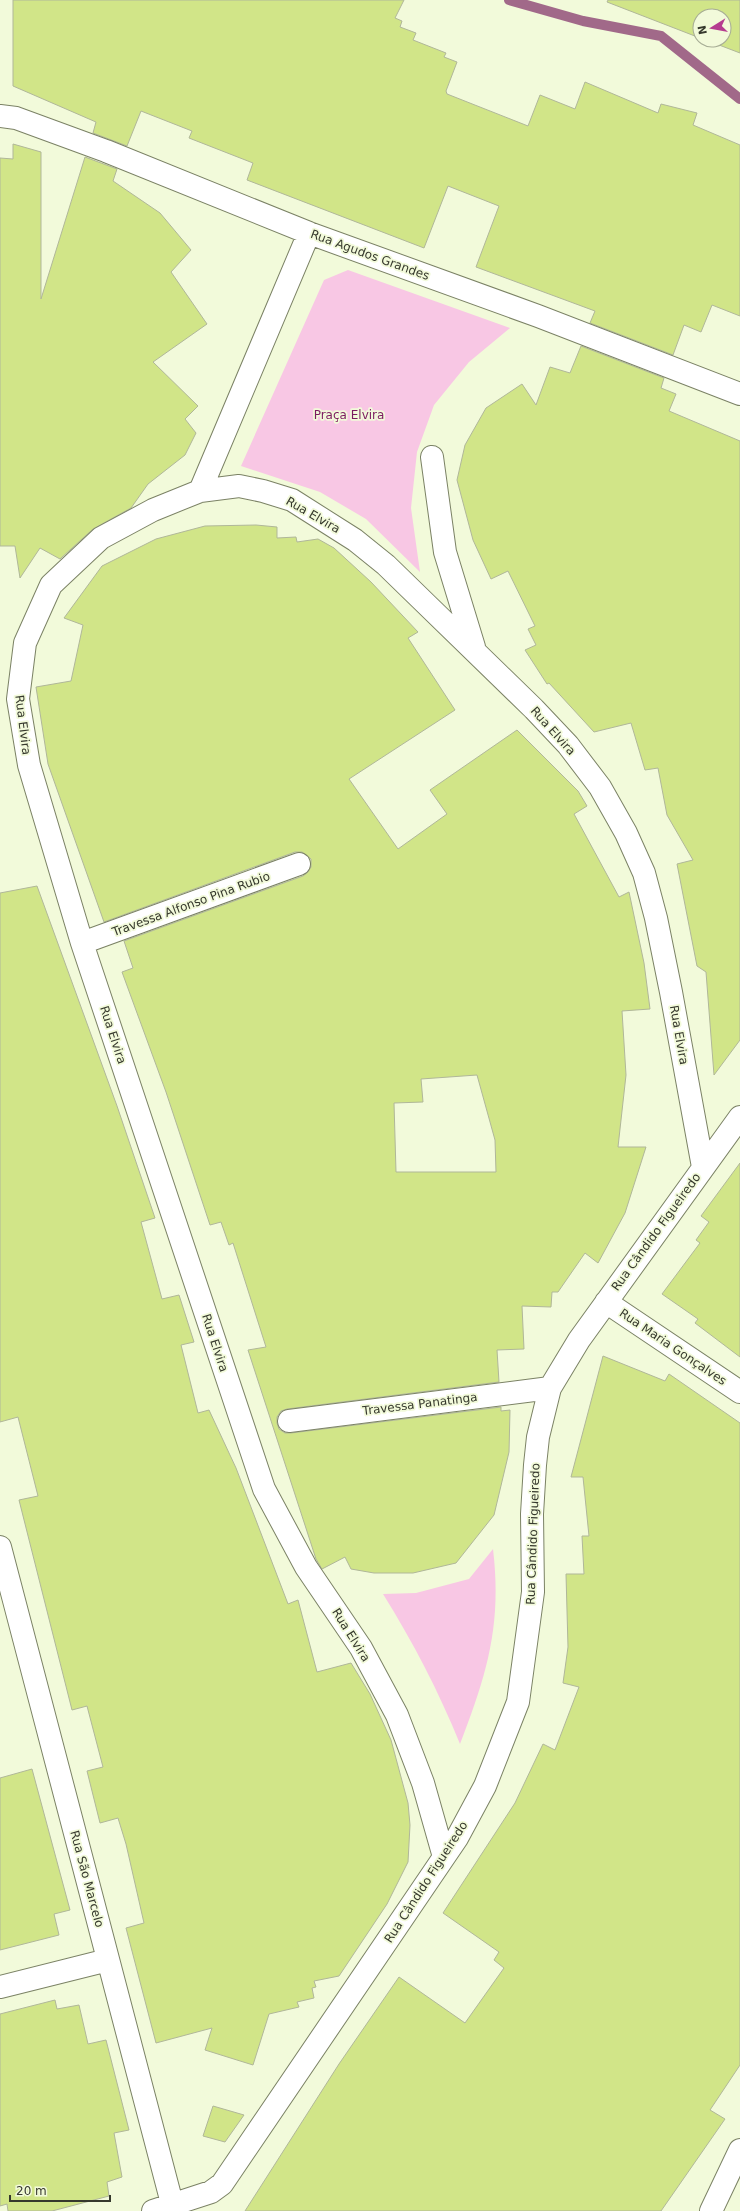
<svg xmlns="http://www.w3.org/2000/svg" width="740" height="2211" font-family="'DejaVu Sans',sans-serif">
	<rect width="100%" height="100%" fill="#f2fada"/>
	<path fill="#f8c7e4" d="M348,270L510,328L469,362L434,405L417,452L411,508L420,572L366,519L320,492L241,466L324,280Z
		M493,1549C502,1625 487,1674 460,1744C439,1692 413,1642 383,1594L416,1593L469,1579Z"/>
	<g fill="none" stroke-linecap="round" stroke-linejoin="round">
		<path stroke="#a16989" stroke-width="10" d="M509,0L583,21L661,36L740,99"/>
	</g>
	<path fill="#d1e588" stroke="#b0b799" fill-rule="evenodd" d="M13,0H404L395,18L402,21L400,27L416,33L413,40L446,53L444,57L457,62L446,91L447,94L528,126L540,95L575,109L585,82L658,113L661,104L697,113L693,125L740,145V316L712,305L701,332L684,325L673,355L590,323L595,311L476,267L499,206L448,186L424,248L247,180L253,163L189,138L192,131L141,111L127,146L93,133L96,122L13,86Z
		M608,0H740V53L706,40H724V16H700V38L607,2Z
		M13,144L41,152V299L85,157L117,169L113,181L160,213L191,250L171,272L207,324L153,362L198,406L185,419L196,433L185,455L148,484L131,508L93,529L60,559L40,548L20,578L15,546H0V158L13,159Z
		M581,346L664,378L661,388L676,394L669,411L740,441V1040L714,1075L706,972L697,966L677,864L693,860L667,815L658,768L645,770L631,723L594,732L549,683L547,684L525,650L536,645L528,629L535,626L508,571L491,579L473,540L457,480L465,445L486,408L522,384L536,405L550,367L570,373Z
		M256,525L277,527V538L296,537L297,542L318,539L334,548L371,582L418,632L408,638L455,710L349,779L398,849L447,814L430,790L517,730L578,791L587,806L574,814L619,897L629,892L644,963L650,1009L622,1011L626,1075L618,1147H646L625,1213L598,1263L585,1253L558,1292H552L551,1307L522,1306L524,1349L497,1350L499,1382L287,1409L281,1411L277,1417V1423L279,1429L285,1433H291L501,1407V1411L510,1410L509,1452L494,1515L456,1563L413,1573H374L351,1569L345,1557L322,1569L316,1559L248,1350L266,1347L233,1243L229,1245L221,1222L210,1225L166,1092L122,972L133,968L124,941L303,876L308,872L311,867V859L302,852H295L104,922L48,764L36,687L71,681L83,625L64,618L102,566L156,539L205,526ZM477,1075L495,1140L496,1172H396L394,1103L423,1102L421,1079Z
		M37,886L117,1106L155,1218L141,1222L162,1299L179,1295L194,1342L181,1345L198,1413L209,1410L236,1468L288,1604L298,1600L317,1672L351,1663L370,1694L391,1740L408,1803L410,1825L408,1862L387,1904L339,1976L314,1981L316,1987L312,1988L314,1998L297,2002L299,2007L269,2014L253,2065L205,2050L212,2028L156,2043L126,1928L144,1923L126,1844L118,1818L100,1823L87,1771L103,1767L87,1706L72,1710L19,1500L38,1496L18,1417L0,1422V893Z
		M740,1163V1357L695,1323L698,1319L662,1294L700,1243L696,1240L709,1222L701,1216Z
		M603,1356L665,1381L669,1374L740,1423V2065L710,2110L725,2119L661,2211H245L339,2064L399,1977L465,2023L504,1968L494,1960L499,1952L443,1913L515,1803L543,1744L555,1750L579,1687L563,1683L568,1647L566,1574H584L582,1536H589L583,1477H571Z
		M32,1769L70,1910L54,1914L59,1935L0,1950V1778Z
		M55,2000L57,2009L79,2005L88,2044L106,2040L129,2130L114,2133L122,2177L107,2182L109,2196L52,2211H8L7,2204L0,2206V2014Z
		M213,2106L244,2115L225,2142L203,2136Z"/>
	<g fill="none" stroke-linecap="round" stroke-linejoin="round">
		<g stroke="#7b8265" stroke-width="24">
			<path id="street" d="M0,116L16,118L106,151L309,233L538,316L740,394
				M432,457L445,552L474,647
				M200,491L309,233
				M82,943L299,864
				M606,1302L740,1392
				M289,1421L550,1388
				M0,1547L174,2211
				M444,1857L423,1783L397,1715L361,1648L306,1567L264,1489L82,943L29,765L18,699L25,643L51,585L101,538L153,510L200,491L239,486L263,491L292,500L355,540L386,565L534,709L568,745L600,787L626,833L644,873L656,918L671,992L703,1167
				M0,1987L108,1960
				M153,2211L211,2192L222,2184L457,1838L485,1786L518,1702L533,1592L532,1514L535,1465L538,1437L550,1388L579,1340L740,1117
				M711,2211L740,2150"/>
		</g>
		<use href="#street" stroke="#fff" stroke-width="22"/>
	</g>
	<g text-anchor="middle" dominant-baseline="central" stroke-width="3.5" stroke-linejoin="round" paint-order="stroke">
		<g font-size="12" fill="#36392d" stroke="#f2fada">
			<text transform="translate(370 255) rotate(20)">Rua Agudos Grandes</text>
			<text transform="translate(313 515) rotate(30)">Rua Elvira</text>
			<text transform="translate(23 725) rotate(83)">Rua Elvira</text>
			<text transform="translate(553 731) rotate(48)">Rua Elvira</text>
			<text transform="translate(191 904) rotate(-20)">Travessa Alfonso Pina Rubio</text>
			<text transform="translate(113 1035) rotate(72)">Rua Elvira</text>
			<text transform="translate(679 1035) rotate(80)">Rua Elvira</text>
			<text transform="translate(656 1232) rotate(-54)">Rua Cândido Figueiredo</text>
			<text transform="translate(215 1343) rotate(72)">Rua Elvira</text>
			<text transform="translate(673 1347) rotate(34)">Rua Maria Gonçalves</text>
			<text transform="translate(420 1404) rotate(-7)">Travessa Panatinga</text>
			<text transform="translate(533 1534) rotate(-88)">Rua Cândido Figueiredo</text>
			<text transform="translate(351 1635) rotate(58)">Rua Elvira</text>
			<text transform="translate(87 1879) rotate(75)">Rua São Marcelo</text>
			<text transform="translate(426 1882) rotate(-57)">Rua Cândido Figueiredo</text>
		</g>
		<g font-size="12" fill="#7c1b60" stroke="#f2fada">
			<text x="349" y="415">Praça Elvira</text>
		</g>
	</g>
	<g transform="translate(712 28) rotate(259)"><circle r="19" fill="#f2fada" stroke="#a7ad95"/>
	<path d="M0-3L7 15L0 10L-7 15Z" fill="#b53c90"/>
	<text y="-6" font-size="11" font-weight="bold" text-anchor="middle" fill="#36392d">N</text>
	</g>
	<path d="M10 2195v6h100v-6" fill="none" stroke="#36392d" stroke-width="2"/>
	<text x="16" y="2195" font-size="12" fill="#36392d" stroke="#f2fada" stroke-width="3" paint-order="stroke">20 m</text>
</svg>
